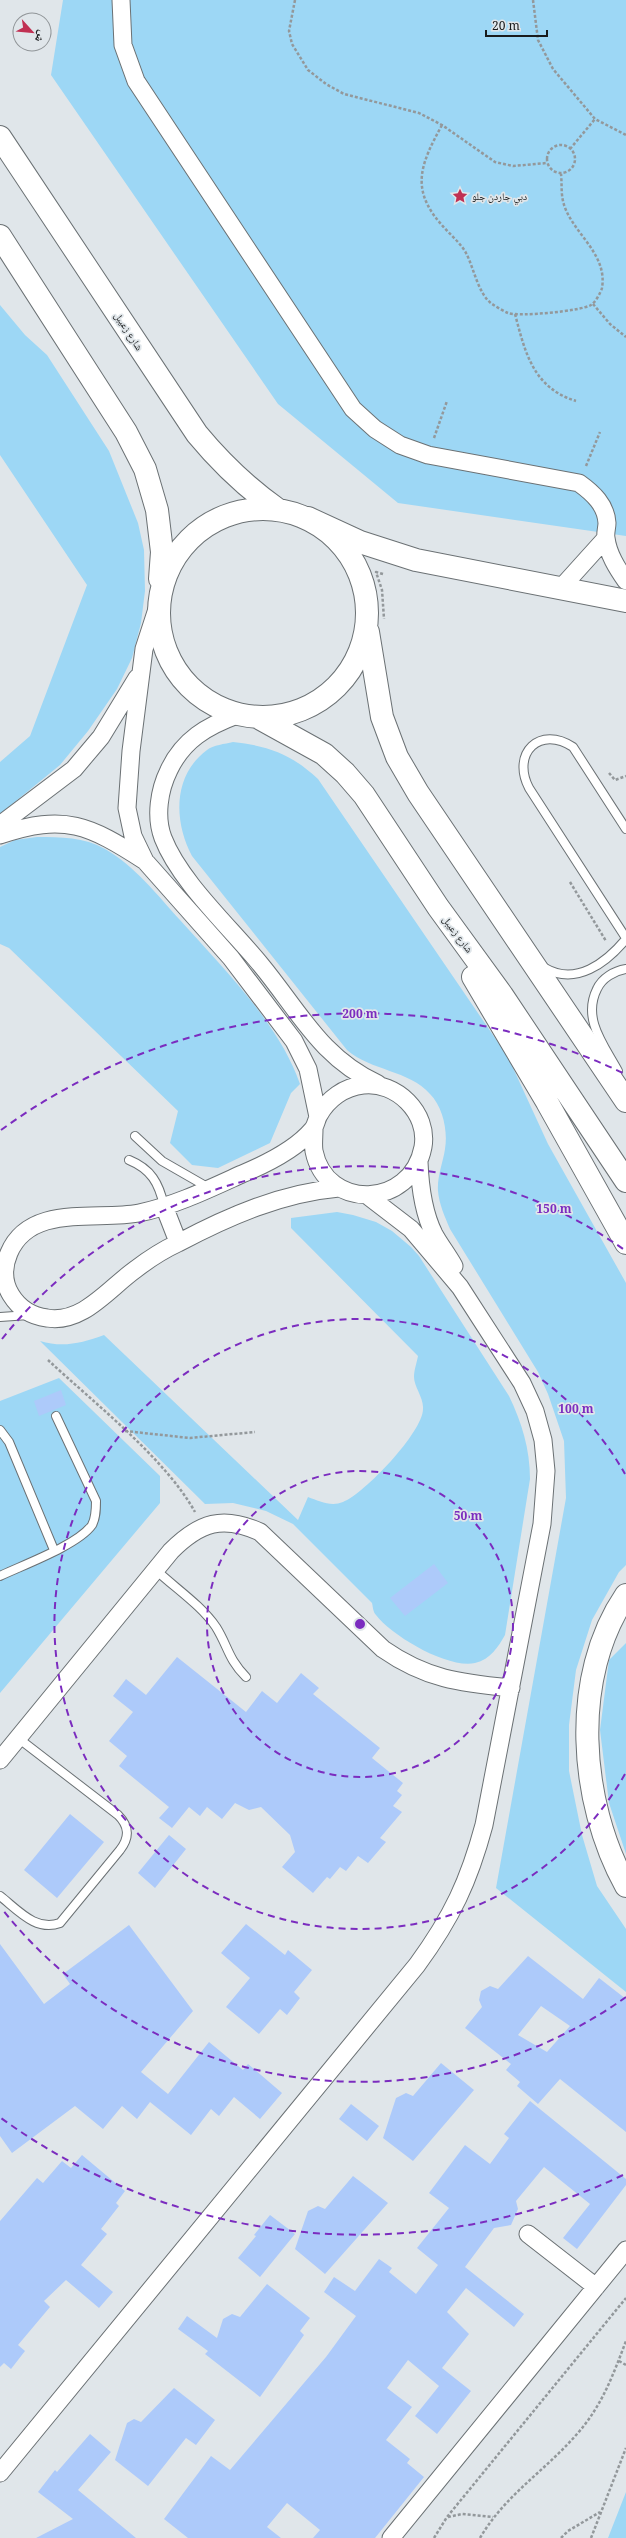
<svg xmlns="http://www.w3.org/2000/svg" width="626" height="2538" font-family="'Noto Serif','Noto Naskh Arabic',serif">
	<rect width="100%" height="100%" fill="#e0e6ea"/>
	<path fill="#9dd7f5" d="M63,0H626V536L398,503L278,404L51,75Z
		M0,305L25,335L47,355L109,451L138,523L144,550L145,591L141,623L132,658L117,689L88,731L60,765L0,814V762L30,736L87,585L0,455Z
		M233,742C269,746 291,754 318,779L508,1057L548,1144L626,1283V1565L619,1572L592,1620L576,1670L569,1725V1771L582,1835L597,1886L626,1929V1992L496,1888L566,1498L564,1441L548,1394L538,1372L450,1229C445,1217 439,1204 438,1191C437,1176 443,1163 445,1149C448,1131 443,1107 430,1094C409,1070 371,1071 347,1050L192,856C174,822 172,776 207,750C213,745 225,744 233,742Z
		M37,837C61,837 84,837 105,849C134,865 158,896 180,920C222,967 279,1023 300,1084L291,1093L270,1143L218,1168L192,1165L170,1143L178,1111L9,948L0,944V847L15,840Z
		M337,1212L353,1215L376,1222L392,1231L411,1247L419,1256L509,1396C522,1423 530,1449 530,1479L505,1635C498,1647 491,1659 475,1663C448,1669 392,1636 376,1615C373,1612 373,1607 372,1603L293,1524L266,1511L233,1503L205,1504L40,1341C63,1348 82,1343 104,1335L298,1520L308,1497C319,1501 331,1507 343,1502C364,1494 423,1432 423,1409C424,1398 414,1387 414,1377C414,1370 417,1362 418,1356L291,1228V1218Z
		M59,1378L160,1476V1503L0,1693V1401Z
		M626,1643V1854L609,1803L600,1730L609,1660Z
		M626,2492V2538H608Z"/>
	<path fill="#adcafa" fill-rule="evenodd" d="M61,1390L66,1405L39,1416L34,1401Z
		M434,1564L448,1583L405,1616L390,1598Z
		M177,1657L246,1712L262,1691L277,1703L301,1673L319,1688L313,1694L380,1748L372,1758L403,1783L397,1791L402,1795L393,1806L402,1812L380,1838L386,1842L368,1863L358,1856L346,1871L340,1867L330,1879L327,1877L313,1893L282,1867L295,1852L290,1835L261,1807L249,1810L235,1803L222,1819L207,1807L200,1816L189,1807L172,1828L159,1818L169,1807L119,1766L127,1756L109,1741L133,1712L113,1696L126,1679L146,1695Z
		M70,1814L104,1842L57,1898L24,1870Z
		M169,1835L186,1849L155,1888L138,1873Z
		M246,1924L285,1955L288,1950L312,1970L294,1992L300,1998L287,2015L280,2009L259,2034L226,2007L250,1978L221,1953Z
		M129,1925L193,2011L141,2072L168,2094L209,2042L243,2070L248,2064L282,2093L260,2119L234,2097L219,2116L211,2109L191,2135L150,2102L137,2119L122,2106L103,2129L75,2106L12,2153L0,2136V1944L44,2004L70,1984L63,1974Z
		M528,1956L583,1999L599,1978L626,1999V2132L560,2079L538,2104L517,2086L520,2082L506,2070L511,2064L465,2028L482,2007L479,2000L481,1991L490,1986L498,1989ZM541,2006L570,2026L547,2052L518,2035Z
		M441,2063L474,2090L413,2161L383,2138L396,2098L406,2093L413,2096Z
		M530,2101L626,2179V2185L577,2249L563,2238L590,2204L544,2167L516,2201L518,2209L511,2225L494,2228L465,2267L524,2314L514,2327L466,2288L447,2312L469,2334L442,2368L471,2391L437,2434L415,2416L439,2386L408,2360L387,2388L412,2407L386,2440L410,2459L407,2463L424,2477L375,2538H313L320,2530L287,2503L267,2527L281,2538H188L164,2519L211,2456L230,2470L326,2357L356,2316L324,2292L334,2277L355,2291L379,2259L392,2268L389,2272L416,2294L438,2265L417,2248L449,2208L429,2193L465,2145L490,2164L509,2138L504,2134Z
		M351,2104L379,2126L367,2141L339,2119Z
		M82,2155L125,2191L116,2203L119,2206L101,2229L107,2234L81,2265L113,2292L99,2308L66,2280L44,2301L50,2307L18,2345L25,2351L11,2369L4,2363L0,2367V2221L37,2178L43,2183L62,2161L71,2168Z
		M353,2176L388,2203L325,2274L295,2249L308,2211L318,2206L325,2209Z
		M270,2215L295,2234L260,2277L238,2258L256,2236L254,2235Z
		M267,2284L310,2318L300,2331L304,2335L260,2397L205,2354L208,2351L178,2329L187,2316L217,2338L223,2319L232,2314L240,2317Z
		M174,2388L215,2420L196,2445L186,2438L148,2486L115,2460L127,2423L134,2419L141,2422Z
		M90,2434L111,2452L78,2490L136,2538H36L73,2519L38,2492L55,2470L57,2472Z"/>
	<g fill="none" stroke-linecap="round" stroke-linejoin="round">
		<g stroke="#6b7174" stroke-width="10">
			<path id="lane" d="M626,829L573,747C540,725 511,753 529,788L626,938
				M545,968C576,986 606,963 626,939
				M618,1071C604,1045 582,1019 597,989C602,978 614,971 626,969
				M135,1136L162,1161L209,1188
				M129,1160C151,1169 159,1183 164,1206
				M0,1317L29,1315
				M0,1430L9,1442L54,1550
				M156,1570C175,1588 201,1605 216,1627C228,1646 228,1659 246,1677
				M0,1576C23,1565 78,1545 92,1525C96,1518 96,1509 96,1501L56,1416
				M0,1896C18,1910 36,1932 60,1923L120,1850C130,1837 129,1826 118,1815L18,1738"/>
		</g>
		<g stroke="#6b7174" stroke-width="19">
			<path id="street" d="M121,0L123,45L136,81L353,409L375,429L400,445L428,455L579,483C593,493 606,505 607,523C607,528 605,533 606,538C608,554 617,568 626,581
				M560,589L606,538
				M159,603L144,649L131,751L127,808L133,836L145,861L231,958L294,1041L308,1069L318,1117
				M237,715C207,726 183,740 169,770C159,790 155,817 163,838C180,882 231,928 261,965C299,1011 321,1058 378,1084
				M0,825L74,769L101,737L137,678
				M0,835C65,813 89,825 145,861
				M314,1129C314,1136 313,1145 314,1151C326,1211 411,1209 423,1147C429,1113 396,1081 363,1085C344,1087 328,1099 319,1115C316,1120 316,1126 312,1130C295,1150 266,1164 242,1174C209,1189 174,1206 139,1213C97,1221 30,1203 9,1253C3,1267 3,1282 11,1295C19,1308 31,1316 47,1318C83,1324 109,1288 136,1269C149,1259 163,1250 178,1243C229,1216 282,1193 339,1188
				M419,1162C420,1187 423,1212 434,1234C440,1245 448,1255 454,1266
				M164,1206L178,1242
				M0,1760L171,1551C200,1522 223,1515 260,1532L383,1649C426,1679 460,1683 511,1688
				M528,2234L596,2287
				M0,2473L417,1965C452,1917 469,1881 484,1825L542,1524L546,1471L543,1440L535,1411L522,1383L460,1287L411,1229L368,1196
				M391,2538L626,2250"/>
		</g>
		<g stroke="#6b7174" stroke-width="24">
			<path id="secondary" d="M0,137L197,434C221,463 246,487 277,509
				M0,236L126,432L145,469L157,510L162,552L160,579
				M159 613a104 104 0 1 1 208 0a104 104 0 1 1-208 0Z
				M368,632L382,717L397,757L418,793L626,1101
				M259,718L324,754L345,773L364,795L438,907L502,995L626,1181
				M473,977L547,1102L626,1243"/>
		</g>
		<g stroke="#6b7174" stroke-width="24">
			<path id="highway" d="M308,518L360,542L416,560L626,601
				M626,1595C570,1677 579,1801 626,1886"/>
		</g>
		<path stroke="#93989b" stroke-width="2.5" stroke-dasharray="3 2" stroke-linecap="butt" d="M295,0L289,31L292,44L308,70L326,84L344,94L419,113L442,125L495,162L513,166L547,163
			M533,0L538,40L553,69L595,119L626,135
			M442,125C422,162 409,188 441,224C449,234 460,242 466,253C474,268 478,294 492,304C497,307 503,311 508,313C519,317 581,311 591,305C595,303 601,292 602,288C608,252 570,232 563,201C561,193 562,183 561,174
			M547 159a14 14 0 1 1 28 0a14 14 0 1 1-28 0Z
			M570,149L595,119
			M593,304L610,324L626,337
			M515,314C525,352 533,388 576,401
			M434,438L447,401
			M586,466L600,432
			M383,574L376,572L382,590L384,619
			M609,773L615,780L626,776
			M570,882L606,941
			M48,1360C94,1403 165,1458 195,1512
			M125,1431L190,1438L255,1432
			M619,2361L626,2365
			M448,2517L462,2514L493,2517
			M434,2538L447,2517L626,2298
			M480,2538C505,2495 545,2471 577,2434C602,2406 613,2375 626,2341
			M561,2538L568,2531L600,2512
			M591,2538L626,2448"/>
		<use href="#lane" stroke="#fff" stroke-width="8"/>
		<use href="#street" stroke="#fff" stroke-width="17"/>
		<use href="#secondary" stroke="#fff" stroke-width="22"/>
		<use href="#highway" stroke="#fff" stroke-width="22"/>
	</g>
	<g fill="none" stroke="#7b2cbf" stroke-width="2" stroke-dasharray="7 5">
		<circle cx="360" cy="1624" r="153"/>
		<path d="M625 1774A305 305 0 1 1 625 1474"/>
		<path d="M626 1997A458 458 0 0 1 2 1909M2 1339A458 458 0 0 1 626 1251"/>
		<path d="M623 2175A610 610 0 0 1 1 2118M1 1130A610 610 0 0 1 623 1073"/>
	</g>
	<defs>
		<g id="sight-bare" transform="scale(1.2)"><path d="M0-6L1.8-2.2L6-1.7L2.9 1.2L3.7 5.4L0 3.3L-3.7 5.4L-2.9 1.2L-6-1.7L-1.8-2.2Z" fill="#c03052" stroke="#e0e6ea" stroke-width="2.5" paint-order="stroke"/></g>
	</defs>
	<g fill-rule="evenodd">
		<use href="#sight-bare" x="460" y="196"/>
	</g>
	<g text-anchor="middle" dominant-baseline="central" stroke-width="3.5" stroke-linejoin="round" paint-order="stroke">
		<g font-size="10" fill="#191b1c" stroke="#e0e6ea" text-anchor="start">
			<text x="472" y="196">دبي جاردن جلو</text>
		</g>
		<g font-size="10" fill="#191b1c" stroke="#e0e6ea">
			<text transform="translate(129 331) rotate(57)">شارع زعيبل</text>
			<text transform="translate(458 934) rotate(53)">شارع زعيبل</text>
		</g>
	</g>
	<circle cx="360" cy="1624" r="6" fill="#7b2cbf" stroke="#e0e6ea" stroke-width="2"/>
	<g font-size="12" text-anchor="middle" font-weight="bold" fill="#7b2cbf" stroke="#e0e6ea" stroke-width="3.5" stroke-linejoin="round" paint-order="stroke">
		<text x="360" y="1018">200 m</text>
		<text x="554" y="1213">150 m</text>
		<text x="576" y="1413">100 m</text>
		<text x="468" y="1520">50 m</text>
	</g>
	<g transform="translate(32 32) rotate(117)"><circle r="19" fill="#e0e6ea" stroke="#909598"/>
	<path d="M0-3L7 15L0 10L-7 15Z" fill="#c03052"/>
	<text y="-6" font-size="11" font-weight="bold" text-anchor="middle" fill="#191b1c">ش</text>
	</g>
	<path d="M486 30v6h61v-6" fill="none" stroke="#191b1c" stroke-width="2"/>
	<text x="492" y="30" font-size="12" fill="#191b1c" stroke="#e0e6ea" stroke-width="3" paint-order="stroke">20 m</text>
</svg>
